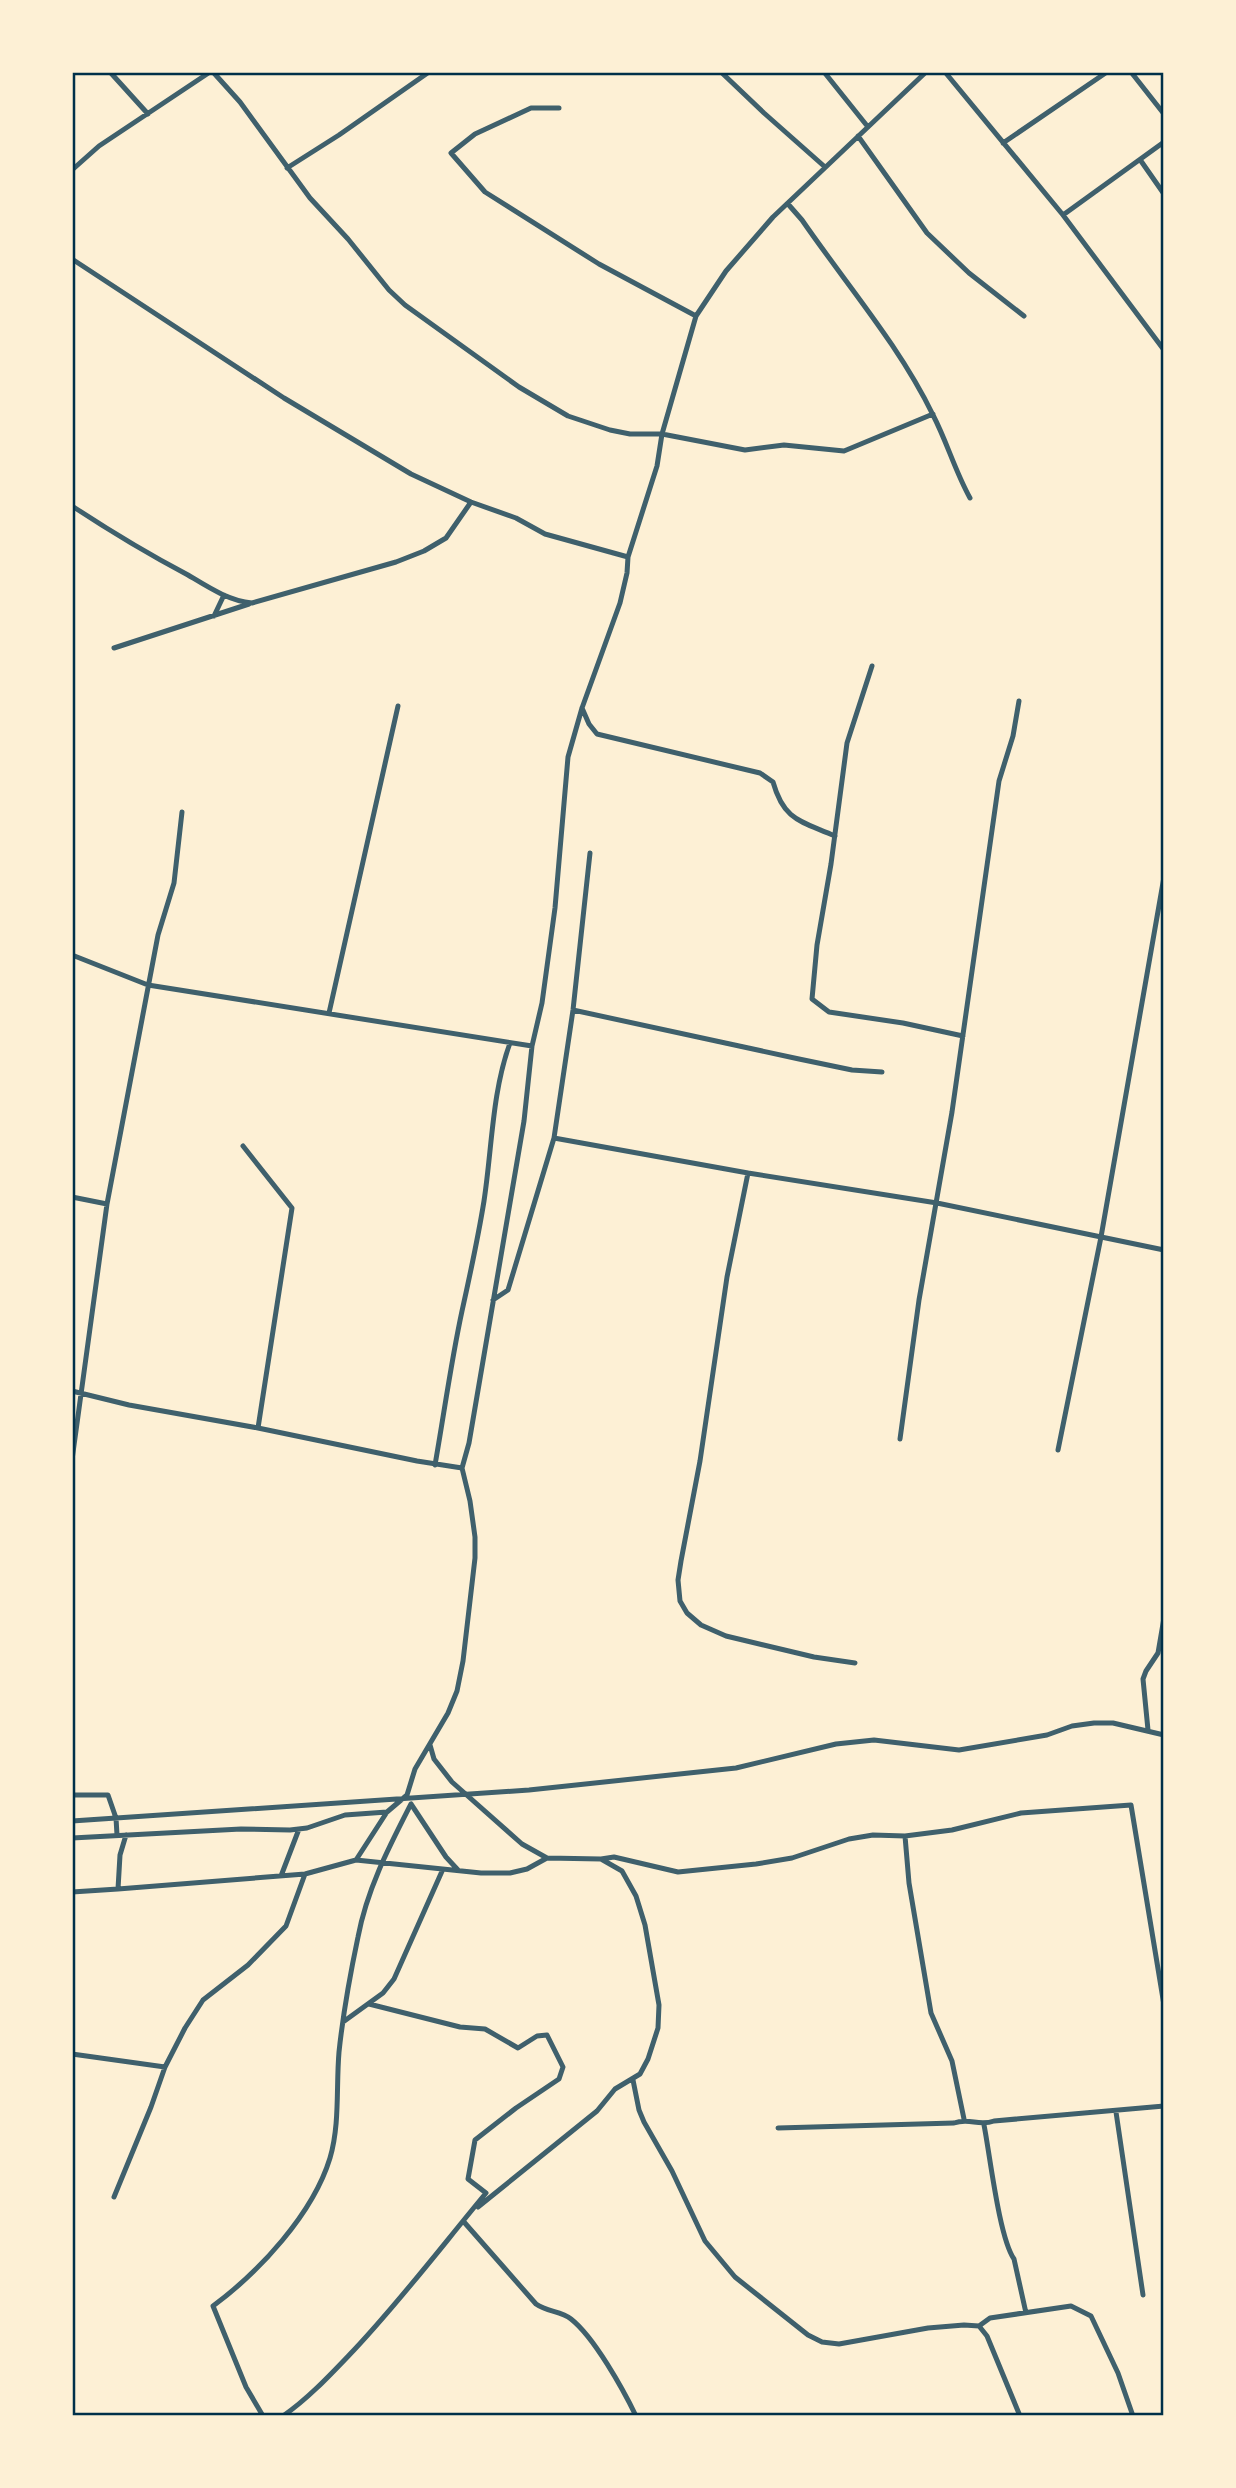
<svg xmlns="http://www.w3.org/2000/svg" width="1236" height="2488" font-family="Jost,sans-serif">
	<rect width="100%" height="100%" fill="#fdf0d5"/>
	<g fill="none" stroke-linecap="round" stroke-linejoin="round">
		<path stroke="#3f606c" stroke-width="5" d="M110,72L148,114
			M213,72L240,102L310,198L348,239L389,290L405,305L519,387L568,416L610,430L630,434H662L745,450L784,445L844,451L933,414
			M721,72L764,113L825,167
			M824,72L868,127
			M945,72L1063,215L1164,350
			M1131,72L1164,114
			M559,108H531L475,134L451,153L485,192L599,264L696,316
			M858,136L927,233L969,273L1024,316
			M1003,143L1107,72
			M1141,161L1164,194
			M287,168L339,135L429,72
			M72,170L99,146L210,72
			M788,204L802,220C846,284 899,345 933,415C947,442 955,471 970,498
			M1063,215L1164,142
			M72,259L284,398L411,474L471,502L516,518L545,534L628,557L657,466L662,434L696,316L726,271L773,217L926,72
			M72,506C110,531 148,554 188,575C208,587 229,601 252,603L396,562L424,551L446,538L471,502
			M214,616L224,595
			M114,648L249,604
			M872,666L847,743L831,864L817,945L812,999L829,1012L903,1023L963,1036
			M582,708L589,724L597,734L760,773L773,782C784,821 801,821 835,836
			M72,955L148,985L532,1046
			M573,1010L799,1059L852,1070L882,1072
			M329,1013L398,706
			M554,1138L748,1173L937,1203L1164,1250
			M243,1146L292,1208L258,1428
			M748,1173L727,1277L700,1461L681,1561L678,1580L680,1601L687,1613L701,1625L726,1636L814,1657L855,1663
			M72,1197L107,1204
			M493,1300L508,1290L554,1138L573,1010L590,853
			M72,1391L129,1405L258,1428L417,1461L462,1468L469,1443L524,1121L532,1046L542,1003L555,908L568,757L582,708L620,603L627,573L628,557
			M900,1439L919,1300L952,1112L999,781L1013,736L1019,701
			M1058,1450L1101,1237L1164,877
			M72,1460L107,1204L158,935L174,883L182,812
			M435,1465C444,1414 451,1362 462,1311C470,1275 478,1238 484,1201C492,1149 492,1092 510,1043
			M1148,1730L1143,1679L1146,1671L1158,1653L1164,1618
			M430,1745L434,1759L452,1782L522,1844L547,1858L601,1859L622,1871L636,1896L645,1925L659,2005L658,2028L648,2059L640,2074L615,2089L597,2111L478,2207
			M72,1795H108L116,1818L117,1835
			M411,1804L446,1857L458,1870
			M72,1821L529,1790L736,1768L836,1744L874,1740L959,1750L1047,1735L1072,1726L1094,1723H1113L1164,1735
			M126,1835L120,1855L118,1889L305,1874L356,1860L481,1873H510L527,1869L547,1858
			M905,1836L909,1883L931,2013L952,2061L964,2119
			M72,1838L241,1829L290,1830L307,1828L345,1815L387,1812
			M601,1859L614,1857L678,1872L756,1864L792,1858L849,1839L873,1835L905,1836L952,1830L1021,1813L1131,1805L1164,2005
			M356,1860L387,1812L407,1795L415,1769L448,1713L457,1691L463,1661L475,1558V1537L470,1501L462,1468
			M281,1876L299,1829
			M72,1892L118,1889
			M343,2022L383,1993L394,1979L443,1869
			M72,2054L165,2067
			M633,2080L639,2110L644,2122L672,2171L705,2241L735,2277L808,2335L822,2342L839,2344L928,2328L964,2325L979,2326L987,2336L1020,2416
			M1116,2112L1143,2295
			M984,2125C990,2155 999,2237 1014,2259L1026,2313
			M778,2128L954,2123C970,2117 978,2127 994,2121L1164,2106
			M114,2197L151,2107L165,2067L185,2028L203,2000L248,1965L286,1926L305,1874
			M464,2222L536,2304C547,2312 561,2311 571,2319C594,2337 623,2389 636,2416
			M979,2326L990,2318L1071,2306L1091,2316L1118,2373L1133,2416
			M263,2416L246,2387L213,2306C259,2272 313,2214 330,2158C340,2124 336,2087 339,2052C343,2014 350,1975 358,1937C367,1889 389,1847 411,1804
			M283,2416C309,2398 332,2373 354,2350C401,2300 442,2246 486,2193L468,2179L475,2140L516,2108L559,2079L563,2067L547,2035L537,2036L518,2048L485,2029L460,2027L369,2004"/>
	</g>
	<rect width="1236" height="2488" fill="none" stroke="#fdf0d5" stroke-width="147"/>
	<rect x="74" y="74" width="1088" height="2340" fill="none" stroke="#003049" stroke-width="2.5"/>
</svg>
